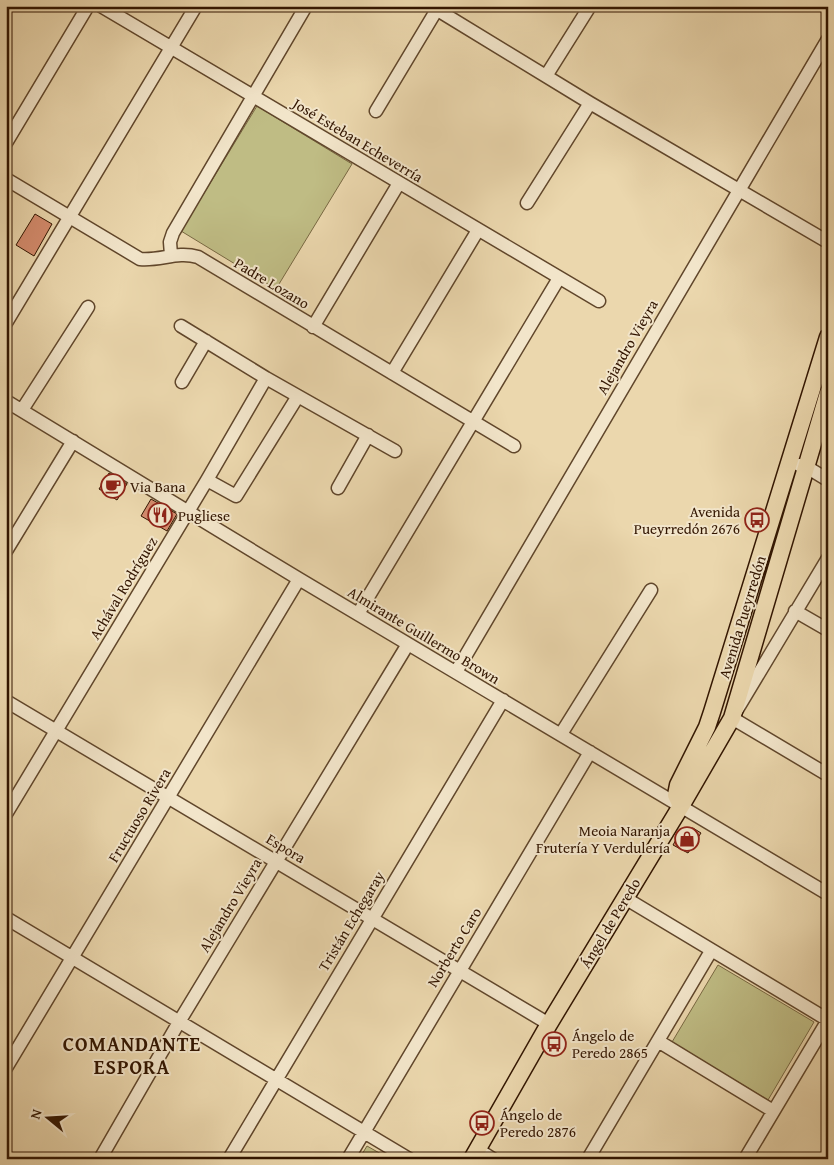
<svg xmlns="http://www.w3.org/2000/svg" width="834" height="1165" font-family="'Gentium Book Plus',serif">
	<rect width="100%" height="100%" fill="#ebd7ad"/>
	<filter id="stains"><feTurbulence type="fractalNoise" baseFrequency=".004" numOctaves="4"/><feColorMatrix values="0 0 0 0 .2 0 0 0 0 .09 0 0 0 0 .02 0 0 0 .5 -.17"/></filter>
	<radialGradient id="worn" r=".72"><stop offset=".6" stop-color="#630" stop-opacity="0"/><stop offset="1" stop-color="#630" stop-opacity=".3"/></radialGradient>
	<path fill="#bfbc84" stroke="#786842" d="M257,106L352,164L276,289L181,231Z
		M718,965L814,1022L768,1100L672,1042Z
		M367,1146L390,1159H359Z"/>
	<path fill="#d48b6d" stroke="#321500" d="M35,214L52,224L34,256L16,245Z
		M109,473L127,484L117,500L99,489Z
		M151,499L177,514L167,531L141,516Z
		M693,828L701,833L688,853L673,845L682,829Z"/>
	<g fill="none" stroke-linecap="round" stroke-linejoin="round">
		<g stroke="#60462b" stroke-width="15">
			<path id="minor" d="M101,6L599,301
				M431,6L590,103L828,242
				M546,76L590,6
				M376,111L439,6
				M6,143L88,6
				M6,179L140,259C161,261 177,251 198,257L514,446
				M527,203L590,103
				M171,255L170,242L173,233L306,6
				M6,323L196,6
				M181,326L266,378L395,451
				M313,327L399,183
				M392,373L478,230
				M182,382L206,341
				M6,401L299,579L828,894
				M22,410L88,307
				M799,465L805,466L828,480
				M207,480L236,496L298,396
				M338,488L368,435
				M6,551L73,441
				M828,558L732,718L828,775
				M795,611L828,630
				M358,614L559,278
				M456,672L828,39
				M6,701L549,1024
				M561,734L651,590
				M6,814L207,480L266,378
				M625,898L828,1020
				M6,918L409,1159
				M658,1041L773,1111
				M6,1068L299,579
				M477,1149L493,1159
				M100,1159L179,1022L408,644
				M229,1159L503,700
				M348,1159L590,752
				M588,1159L711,951
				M745,1159L828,1020"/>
		</g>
		<g stroke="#321500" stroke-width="19">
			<path id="major" d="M681,806L676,795L678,785L707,727L712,712L828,337
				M472,1159L549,1024L681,806L732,718L828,393"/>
		</g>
		<use href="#minor" stroke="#f2e5ca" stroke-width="12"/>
		<use href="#major" stroke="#ebd7ad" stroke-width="16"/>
	</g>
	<defs>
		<g id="cafe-ring" transform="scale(1.25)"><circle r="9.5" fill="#f2e5ca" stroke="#8f2418" stroke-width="1.5"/><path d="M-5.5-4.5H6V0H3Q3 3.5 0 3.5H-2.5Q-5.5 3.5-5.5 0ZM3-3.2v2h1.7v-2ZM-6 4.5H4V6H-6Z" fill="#8f2418"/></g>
		<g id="restaurant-ring" transform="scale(1.25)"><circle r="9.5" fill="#f2e5ca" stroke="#8f2418" stroke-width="1.5"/><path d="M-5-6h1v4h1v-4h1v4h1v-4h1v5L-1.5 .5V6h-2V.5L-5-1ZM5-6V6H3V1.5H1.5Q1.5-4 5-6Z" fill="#8f2418"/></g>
		<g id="bus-ring" transform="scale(1.25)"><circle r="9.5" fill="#f2e5ca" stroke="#8f2418" stroke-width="1.5"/><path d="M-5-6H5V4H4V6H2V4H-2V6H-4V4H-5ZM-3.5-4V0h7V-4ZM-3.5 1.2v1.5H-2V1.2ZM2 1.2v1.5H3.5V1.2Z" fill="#8f2418"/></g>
		<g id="shop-ring" transform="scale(1.25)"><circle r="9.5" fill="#f2e5ca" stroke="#8f2418" stroke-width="1.5"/><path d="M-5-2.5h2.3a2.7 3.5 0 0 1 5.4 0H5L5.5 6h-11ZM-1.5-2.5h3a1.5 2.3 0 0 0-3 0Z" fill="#8f2418"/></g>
	</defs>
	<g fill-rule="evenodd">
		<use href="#cafe-ring" x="113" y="486"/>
		<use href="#restaurant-ring" x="160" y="515"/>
		<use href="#bus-ring" x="757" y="520"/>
		<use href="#shop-ring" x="687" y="839"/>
		<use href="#bus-ring" x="554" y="1044"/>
		<use href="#bus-ring" x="482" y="1123"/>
	</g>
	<g text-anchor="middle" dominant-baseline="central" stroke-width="4" stroke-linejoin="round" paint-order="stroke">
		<g font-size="15" fill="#321500" stroke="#f2e5ca">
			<text transform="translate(358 140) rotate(31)">José Esteban Echeverría</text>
			<text transform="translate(272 283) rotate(31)">Padre Lozano</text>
			<text transform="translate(627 347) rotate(-60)">Alejandro Vieyra</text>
			<text transform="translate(123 588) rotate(-59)">Achával Rodríguez</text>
			<text transform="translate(742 617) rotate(-73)">Avenida Pueyrredón</text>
			<text transform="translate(424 635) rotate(31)">Almirante Guillermo Brown</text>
			<text transform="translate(139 815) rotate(-59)">Fructuoso Rivera</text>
			<text transform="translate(286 848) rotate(31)">Espora</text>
			<text transform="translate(230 905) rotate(-59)">Alejandro Vieyra</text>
			<text transform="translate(351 921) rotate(-59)">Tristán Echegaray</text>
			<text transform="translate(610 923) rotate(-59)">Ángel de Peredo</text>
			<text transform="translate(454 947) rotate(-59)">Norberto Caro</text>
		</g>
		<g font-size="15" fill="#321500" stroke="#f2e5ca" text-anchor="start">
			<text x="130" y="486">Via Bana</text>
			<text x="740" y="511" text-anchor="end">Avenida<tspan x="740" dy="17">Pueyrredón 2676</tspan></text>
			<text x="178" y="515">Pugliese</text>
			<text x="670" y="830" text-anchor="end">Meoia Naranja<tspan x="670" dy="17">Frutería Y Verdulería</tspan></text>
			<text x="572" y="1035">Ángelo de<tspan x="572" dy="17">Peredo 2865</tspan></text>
			<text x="500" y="1114">Ángelo de<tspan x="500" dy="17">Peredo 2876</tspan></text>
		</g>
		<g font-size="20" font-weight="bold" letter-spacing="1" fill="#321500" stroke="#f2e5ca">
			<text x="132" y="1043">COMANDANTE<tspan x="132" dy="23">ESPORA</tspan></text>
		</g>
	</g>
	<rect width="834" height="1165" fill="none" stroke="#ebd7ad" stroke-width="25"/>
	<rect x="8" y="8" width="819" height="1150" fill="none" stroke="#321500" stroke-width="2.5"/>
	<rect x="12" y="12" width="809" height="1140" fill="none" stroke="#321500"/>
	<g transform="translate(48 1118) rotate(288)" stroke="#f2e5ca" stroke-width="4" paint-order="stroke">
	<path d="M0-4L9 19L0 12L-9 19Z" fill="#321500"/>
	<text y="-8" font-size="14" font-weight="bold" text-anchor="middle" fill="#321500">N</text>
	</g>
	<rect width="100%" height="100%" filter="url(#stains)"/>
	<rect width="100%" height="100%" fill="url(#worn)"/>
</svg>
